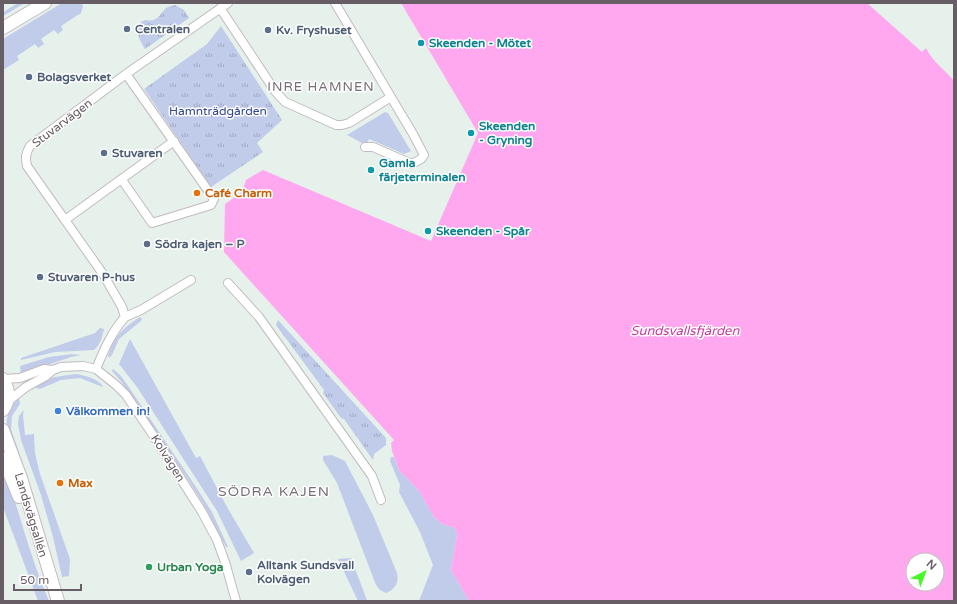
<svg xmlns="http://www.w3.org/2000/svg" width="957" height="604" font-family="'Varela Round',sans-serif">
	<defs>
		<pattern id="park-tufts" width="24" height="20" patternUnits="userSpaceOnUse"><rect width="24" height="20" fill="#c1cbea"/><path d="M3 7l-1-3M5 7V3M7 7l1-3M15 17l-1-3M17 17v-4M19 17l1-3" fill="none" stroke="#a1a8c1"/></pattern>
	</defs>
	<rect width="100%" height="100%" fill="#e6f1ec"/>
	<path fill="#c1cbea" d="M62,3H81L83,6L81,13L61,26L63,30L58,34L54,30L41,39L44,44L38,48L35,44L17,56L19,60L3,70V39Z
		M385,112L388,113L411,151L404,154L369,139L366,145L347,135Z
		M140,317L142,319L141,321L119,339L112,355L109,358L108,356C116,334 121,330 140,317Z
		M100,328L104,329C102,337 101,344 94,350L55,352L21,360V358L95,333Z
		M130,339L196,458L200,456L227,507L254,553L241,561L217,511L137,387L119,364Z
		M72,354L81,355L71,357L21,374L20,366L49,357Z
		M113,369L121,376L128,386L196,487L212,512L228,547H226L202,502L187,478L132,397L120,380L112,371Z
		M77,374C85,376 100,379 103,387L80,378L61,380L40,389L36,388C43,376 64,376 77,374Z
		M19,398L20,404L12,416L11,429L32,491L43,528L51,561L64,601H62L7,432C5,418 9,407 19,398Z
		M24,410L23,415L25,435L34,434L35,453L40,474L70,559L69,576L62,577L53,537L41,495L21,440L18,424L19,416Z
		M332,455L345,461L373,515L397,573C399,582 396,589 386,593L380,590L376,585L337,483L323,460V456Z
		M391,457H394L399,470L419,491L434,517L442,524L455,528L457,535L451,570L469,601H419L433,565L420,532L399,492L400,485L390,461Z
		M3,466C19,510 30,557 49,601H38L3,507Z
		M351,558L365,595L367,601H358L338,559Z"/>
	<path fill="url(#park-tufts)" d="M18,3H25L3,16V12Z
		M175,5L184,10L189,18L145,49C139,40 132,25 145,20C157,22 159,16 165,9C167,7 172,6 175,5Z
		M221,26L282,120L257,143L263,152L211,187L144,89L207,44Z
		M278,320L386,438V445L374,454L373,460L344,419L341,418L323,393L324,390L276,325Z"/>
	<path fill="#ffa8ef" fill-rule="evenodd" d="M401,3H867L922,52L926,48C928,51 929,54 931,56C937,65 947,72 954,81V601H469L451,570L457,535L455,528L442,524L434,517L419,491L399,470L392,451L391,443L394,440L224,252L225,204L242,192L246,180L263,170L431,241L478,133ZM913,560H937V584H913Z"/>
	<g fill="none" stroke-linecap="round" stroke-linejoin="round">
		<g stroke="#c2babf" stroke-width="10">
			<path id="street" d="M335,3L413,134L424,155L421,159L412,164L373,147H365
				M220,8L275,91L285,102L336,125H342L349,123L391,97
				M122,180L152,223L211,205L214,199L126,74
				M65,220L174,141
				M228,283L259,317L372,476L381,500
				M125,317L141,310L191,280
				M96,369C104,350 111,333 125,317L122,307L103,274L27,166C25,157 26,153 30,146L126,74L228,3
				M3,379L20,378L44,369L53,370L61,367L83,366L96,369L116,385L126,395L155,438L202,512L217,540L225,562L236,601
				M7,402L26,387L46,376L53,370"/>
		</g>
		<g stroke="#c5bbc1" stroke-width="14">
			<path id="secondary" d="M3,28L45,3
				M3,379C9,389 10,400 3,410
				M3,430L21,478L58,601
				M3,458L19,497"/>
		</g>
		<use href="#street" stroke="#fff" stroke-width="8"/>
		<use href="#secondary" stroke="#fff" stroke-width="12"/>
	</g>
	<g fill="#5c6f8a" stroke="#fff" stroke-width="1.5">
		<circle cx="127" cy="29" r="4"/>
		<circle cx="268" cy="30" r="4"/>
		<circle cx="29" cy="77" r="4"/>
		<circle cx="104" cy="153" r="4"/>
		<circle cx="147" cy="244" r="4"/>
		<circle cx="40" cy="277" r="4"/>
		<circle cx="249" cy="572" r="4"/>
	</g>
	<g fill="#0f9aa8" stroke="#fff" stroke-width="1.5">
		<circle cx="421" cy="43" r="4"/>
		<circle cx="471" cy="133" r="4"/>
		<circle cx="371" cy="170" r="4"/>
		<circle cx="428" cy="231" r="4"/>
	</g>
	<g fill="#e8710a" stroke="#fff" stroke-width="1.5">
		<circle cx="197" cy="193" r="4"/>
		<circle cx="60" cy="483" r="4"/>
	</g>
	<circle fill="#3f7fe0" stroke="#fff" stroke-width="1.5" cx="58" cy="411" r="4"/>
	<circle fill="#2e9e5b" stroke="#fff" stroke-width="1.5" cx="149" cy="567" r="4"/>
	<g text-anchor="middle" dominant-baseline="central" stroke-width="3" stroke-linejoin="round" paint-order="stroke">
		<g font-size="12" font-weight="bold" fill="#4e5e75" stroke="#fff" text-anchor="start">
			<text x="135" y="29">Centralen</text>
			<text x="276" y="30">Kv. Fryshuset</text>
			<text x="37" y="77">Bolagsverket</text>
			<text x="112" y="153">Stuvaren</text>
			<text x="155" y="244">Södra kajen – P</text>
			<text x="48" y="277">Stuvaren P-hus</text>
			<text x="257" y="565">Alltank Sundsvall<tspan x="257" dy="14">Kolvägen</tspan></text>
		</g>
		<g font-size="12" font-weight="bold" fill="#0d838f" stroke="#fff" text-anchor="start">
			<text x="429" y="43">Skeenden - Mötet</text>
			<text x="479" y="126">Skeenden<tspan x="479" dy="14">- Gryning</tspan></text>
			<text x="379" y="163">Gamla<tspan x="379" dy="14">färjeterminalen</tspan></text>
			<text x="436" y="231">Skeenden - Spår</text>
		</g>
		<g font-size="12" fill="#314592" stroke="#fff">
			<text x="218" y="111">Hamnträdgården</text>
		</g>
		<g font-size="12" fill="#675d64" stroke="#fff">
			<text transform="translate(62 123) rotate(-37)">Stuvarvägen</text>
			<text transform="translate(168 458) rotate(58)">Kolvägen</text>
			<text transform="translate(31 515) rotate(73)">Landsvägsallén</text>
		</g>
		<g font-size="12" font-weight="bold" fill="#c56008" stroke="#fff" text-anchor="start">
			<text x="205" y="193">Café Charm</text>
			<text x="68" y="483">Max</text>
		</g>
		<g font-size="12" font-weight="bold" fill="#366cbe" stroke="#fff" text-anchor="start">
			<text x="66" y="411">Välkommen in!</text>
		</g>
		<g font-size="12" font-weight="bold" fill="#27864d" stroke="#fff" text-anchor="start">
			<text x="157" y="567">Urban Yoga</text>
		</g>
		<g font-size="13" letter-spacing="1" fill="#796e77" stroke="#fff">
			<text x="321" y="87">INRE HAMNEN</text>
		</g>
		<g font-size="13" font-style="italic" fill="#c43da0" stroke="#fff">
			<text x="685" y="331">Sundsvallsfjärden</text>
		</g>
		<g font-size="14" letter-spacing="1" fill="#796e77" stroke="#fff">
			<text x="274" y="491">SÖDRA KAJEN</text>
		</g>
	</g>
	<rect width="957" height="604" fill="none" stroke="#675d64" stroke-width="8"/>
	<g transform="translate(925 572) rotate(42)"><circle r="19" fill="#ffffff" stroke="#c2bec1"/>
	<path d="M0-3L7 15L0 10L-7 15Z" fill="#4af726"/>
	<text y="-6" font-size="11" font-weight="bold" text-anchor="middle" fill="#675d64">N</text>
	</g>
	<path d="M14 584v6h67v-6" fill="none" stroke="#675d64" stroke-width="2"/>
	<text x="20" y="584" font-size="12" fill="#675d64" stroke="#ffffff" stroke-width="3" paint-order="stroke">50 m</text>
</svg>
